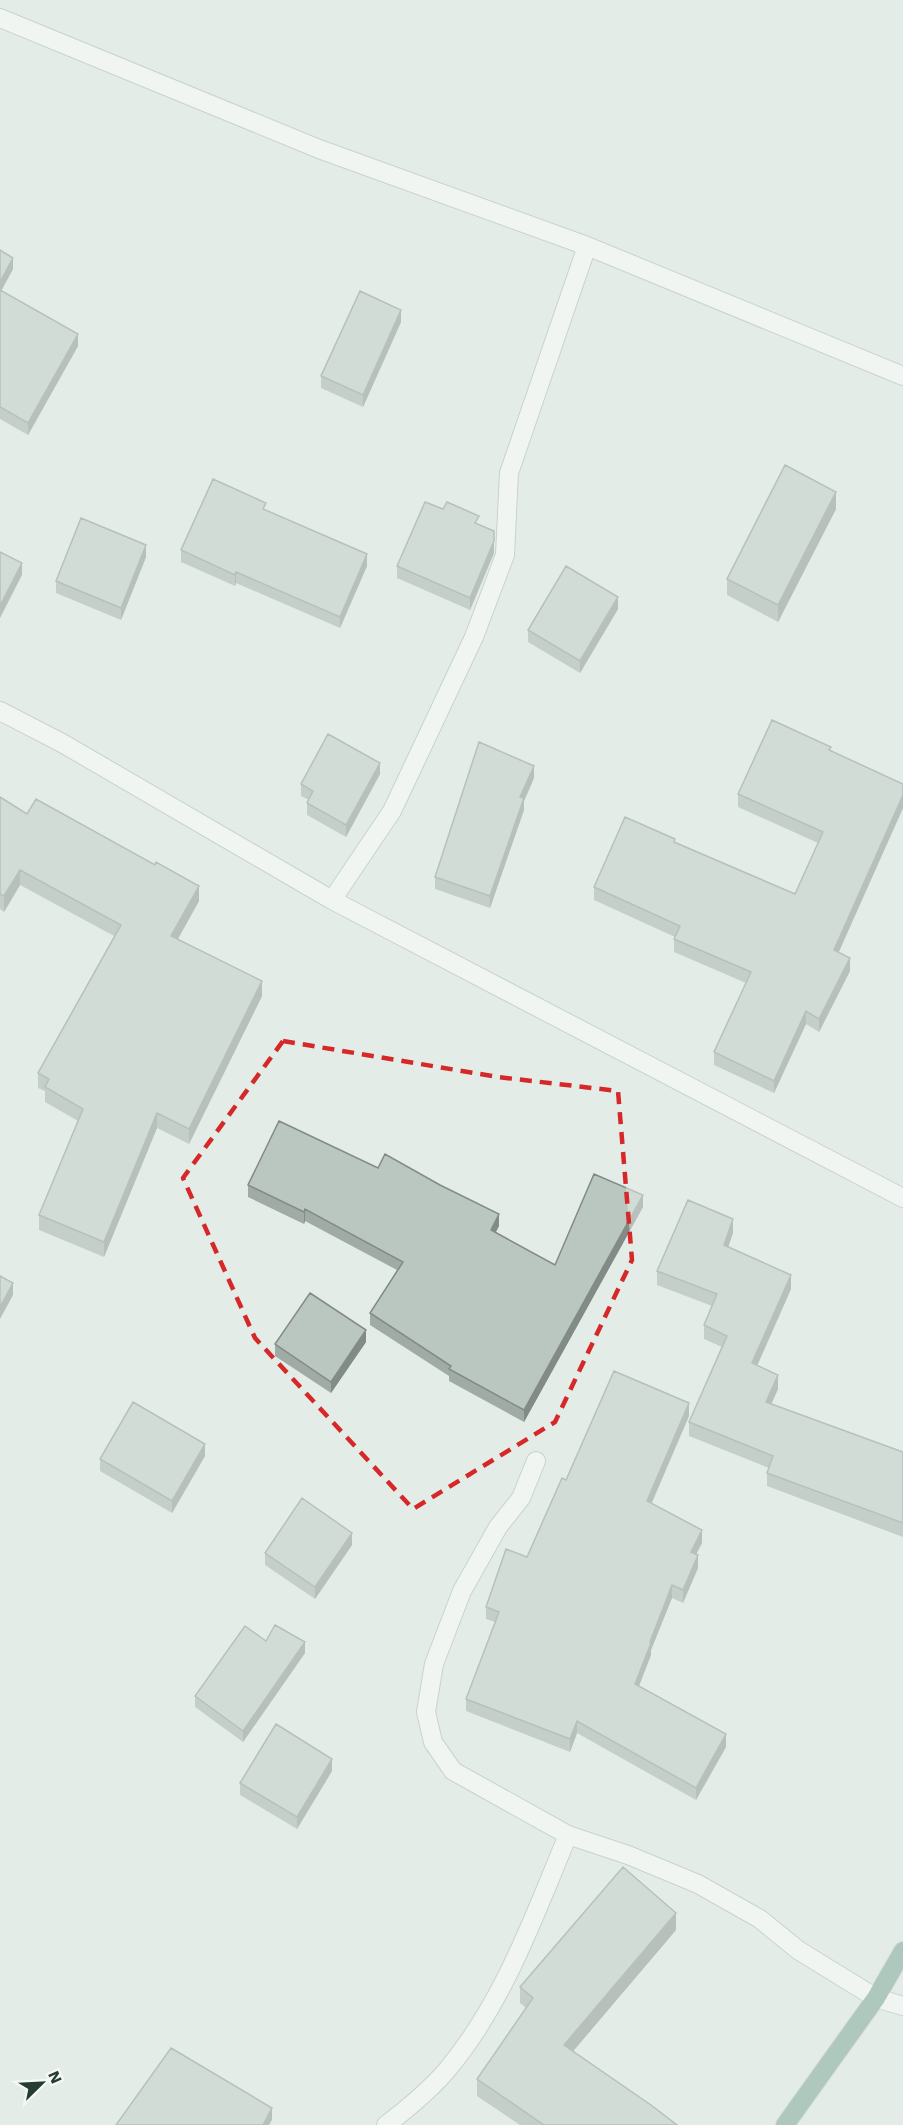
<svg xmlns="http://www.w3.org/2000/svg" width="903" height="2125" font-family="'Work Sans',sans-serif">
	<rect width="100%" height="100%" fill="#e4ece7"/>
	<g fill="none" stroke-linecap="round" stroke-linejoin="round">
		<g stroke="#a7b4ad" stroke-width="20">
			<path id="minor" d="M0,18L319,149L587,246L903,376
				M0,711L62,743L332,900L903,1198
				M332,900L392,811L474,637L505,555L509,473L587,246
				M536,1461L521,1498L498,1527L462,1591L434,1664L426,1712L433,1742L453,1771L568,1835L628,1855L698,1884L760,1919L798,1950L876,1998L903,2006
				M386,2125C407,2109 430,2090 447,2070C504,2002 534,1916 568,1835"/>
		</g>
		<g stroke="#c2c8c6" stroke-width="20">
			<path id="major" d="M785,2125L876,1998L903,1951"/>
		</g>
		<use href="#minor" stroke="#fff" stroke-width="18"/>
		<use href="#major" stroke="#6e9c89" stroke-width="18"/>
	</g>
	<path fill="#a0aba5" d="M0,250L13,269L1,291L78,346L28,435L0,419Z
		M401,322L363,407L321,388V376Z
		M836,509L778,622L727,595V579Z
		M266,510L367,566L340,628L236,583L235,586L181,562V550Z
		M479,525L494,553L470,610L397,578V566Z
		M146,557L121,620L56,593V581Z
		M618,609L580,673L528,642V630Z
		M831,751L903,808L838,952L850,971L819,1032L806,1024L774,1093L714,1065V1052L746,983L674,952V939L675,937L594,900V887L675,842L795,894L818,843L738,807V794Z
		M380,774L346,837L307,815V803L309,800L301,796V784Z
		M534,778L524,801V810L490,908L435,889V877Z
		M0,797L27,814L199,901L178,939L262,996L189,1144L157,1128L104,1257L39,1230V1215L78,1121L45,1102V1091L38,1088V1073L114,936L20,885L4,912L0,909Z
		M248,1185L499,1226L496,1232L555,1265L643,1207L524,1422L449,1381V1376L370,1325V1313L397,1270L305,1221L304,1224L248,1197Z
		M733,1233L728,1247L791,1289L757,1366L778,1389L771,1404L903,1452V1537L767,1486V1473L769,1468L689,1436V1422L722,1347L704,1339V1325L712,1306L657,1285V1271Z
		M366,1342L331,1393L275,1356V1344Z
		M689,1416L652,1503L702,1543L696,1554L698,1568L683,1603L672,1598L651,1650V1655L639,1686L726,1747L696,1800L577,1733L570,1752L466,1711V1699L495,1622L486,1619V1607L527,1557L566,1480Z
		M205,1456L172,1513L100,1471V1459Z
		M352,1545L315,1599L265,1565V1553Z
		M266,1641L305,1653L243,1742L195,1707V1696Z
		M332,1771L297,1829L240,1795V1783Z
		M676,1930L573,2051L677,2125H520L477,2096V2079L526,2008L520,2003V1987Z"/>
	<path fill="#828b86" d="M13,258V269L0,293V282Z
		M401,310V322L363,407V395Z
		M78,334V346L28,435V423Z
		M836,492V509L778,622V605Z
		M494,531V553L470,610V598Z
		M146,545V557L121,620V608Z
		M367,554V566L340,628V617Z
		M22,563V575L0,618V606Z
		M236,572V583L235,586V575Z
		M618,597V609L580,673V661Z
		M380,763V774L346,837V825Z
		M534,766V778L524,801V810L490,908V896L520,797Z
		M903,795V808L834,963V950Z
		M20,870V885L4,912V896Z
		M199,886V901L171,951V936Z
		M850,958V971L819,1032V1019Z
		M262,981V996L189,1144V1129Z
		M806,1011V1024L774,1093V1081Z
		M157,1113V1128L104,1257V1242Z
		M643,1195V1207L524,1422V1410Z
		M305,1209V1221L304,1224V1212Z
		M499,1214V1226L491,1241V1230Z
		M733,1219V1233L724,1259V1245Z
		M791,1275V1289L752,1377V1363Z
		M13,1283V1295L0,1319V1307Z
		M366,1330V1342L331,1393V1382Z
		M778,1375V1389L766,1416V1402Z
		M689,1403V1416L647,1513V1501Z
		M205,1444V1456L172,1513V1501Z
		M702,1530V1543L691,1564V1552Z
		M352,1533V1545L315,1599V1587Z
		M698,1555V1568L683,1603V1590Z
		M672,1585V1598L651,1650V1655L635,1696V1684L650,1642Z
		M305,1642V1653L243,1742V1731Z
		M577,1721V1733L570,1752V1739Z
		M726,1734V1747L696,1800V1788Z
		M332,1759V1771L297,1829V1817Z
		M676,1913V1930L564,2062V2045Z
		M272,2108V2120L269,2125H263Z"/>
	<path fill="#bac7c0" stroke="#828b86" stroke-width="1.5" d="M0,250L13,258L0,282Z
		M0,290L78,334L28,423L0,407Z
		M360,291L401,310L363,395L321,376Z
		M785,465L836,492L778,605L727,579Z
		M213,479L266,503L263,509L367,554L340,617L236,572L235,575L181,550Z
		M425,502L443,509L447,502L479,516L475,523L494,531V541L470,598L397,566Z
		M81,518L146,545L121,608L56,581Z
		M0,552L22,563L0,606Z
		M566,566L618,597L580,661L528,630Z
		M772,720L831,747L829,750L903,784V795L834,950L850,958L819,1019L806,1011L774,1081L714,1052L751,972L674,939L680,926L594,887L625,817L675,839L674,842L795,894L823,832L738,794Z
		M328,734L380,763L346,825L307,803L313,791L301,784Z
		M479,742L534,766L520,797L524,798L490,896L435,877Z
		M0,797L27,814L36,799L155,865L156,862L199,886L171,936L262,981L189,1129L157,1113L104,1242L39,1215L83,1109L45,1087L49,1079L38,1073L121,925L20,870L4,896L0,894Z
		M279,1121L378,1168L385,1154L440,1185L499,1214L491,1230L555,1265L594,1174L643,1195L524,1410L449,1369L451,1366L370,1313L403,1262L305,1209L304,1212L248,1185Z
		M688,1200L733,1219L724,1245L791,1275L752,1363L778,1375L766,1402L903,1452V1523L767,1473L773,1456L689,1422L727,1336L704,1325L717,1294L657,1271Z
		M0,1276L13,1283L0,1307Z
		M310,1293L366,1330L331,1382L275,1344Z
		M614,1371L689,1403L647,1501L702,1530L691,1552L698,1555L683,1590L672,1585L650,1642L651,1643L635,1684L726,1734L696,1788L577,1721L570,1739L466,1699L499,1612L486,1607L506,1549L527,1557L562,1478L566,1480Z
		M133,1402L205,1444L172,1501L100,1459Z
		M302,1498L352,1533L315,1587L265,1553Z
		M275,1625L305,1642L243,1731L195,1696L245,1626L266,1641Z
		M276,1724L332,1759L297,1817L240,1783Z
		M623,1867L676,1913L564,2045L651,2105L677,2125H544L477,2079L533,1998L520,1987Z
		M171,2048L272,2108L263,2125H116Z"/>
	<path d="M0 0H903V2125H0ZM283,1041L498,1077L618,1091L632,1260L555,1422L413,1509L255,1338L183,1178Z" fill="#e4ece7" fill-opacity=".55" fill-rule="evenodd"/>
	<path fill="none" stroke="#d62828" stroke-width="4.5" stroke-dasharray="12 8" stroke-linejoin="round" d="M283,1041L498,1077L618,1091L632,1260L555,1422L413,1509L255,1338L183,1178Z"/>
	<g transform="translate(42 2083) rotate(66)" stroke="#f5f9f6" stroke-width="4.5" paint-order="stroke">
	<path d="M0-4.5L10 22L0 15L-10 22Z" fill="#263c32"/>
	<text y="-9" font-size="16" font-weight="bold" text-anchor="middle" fill="#263c32">N</text>
	</g>
</svg>
